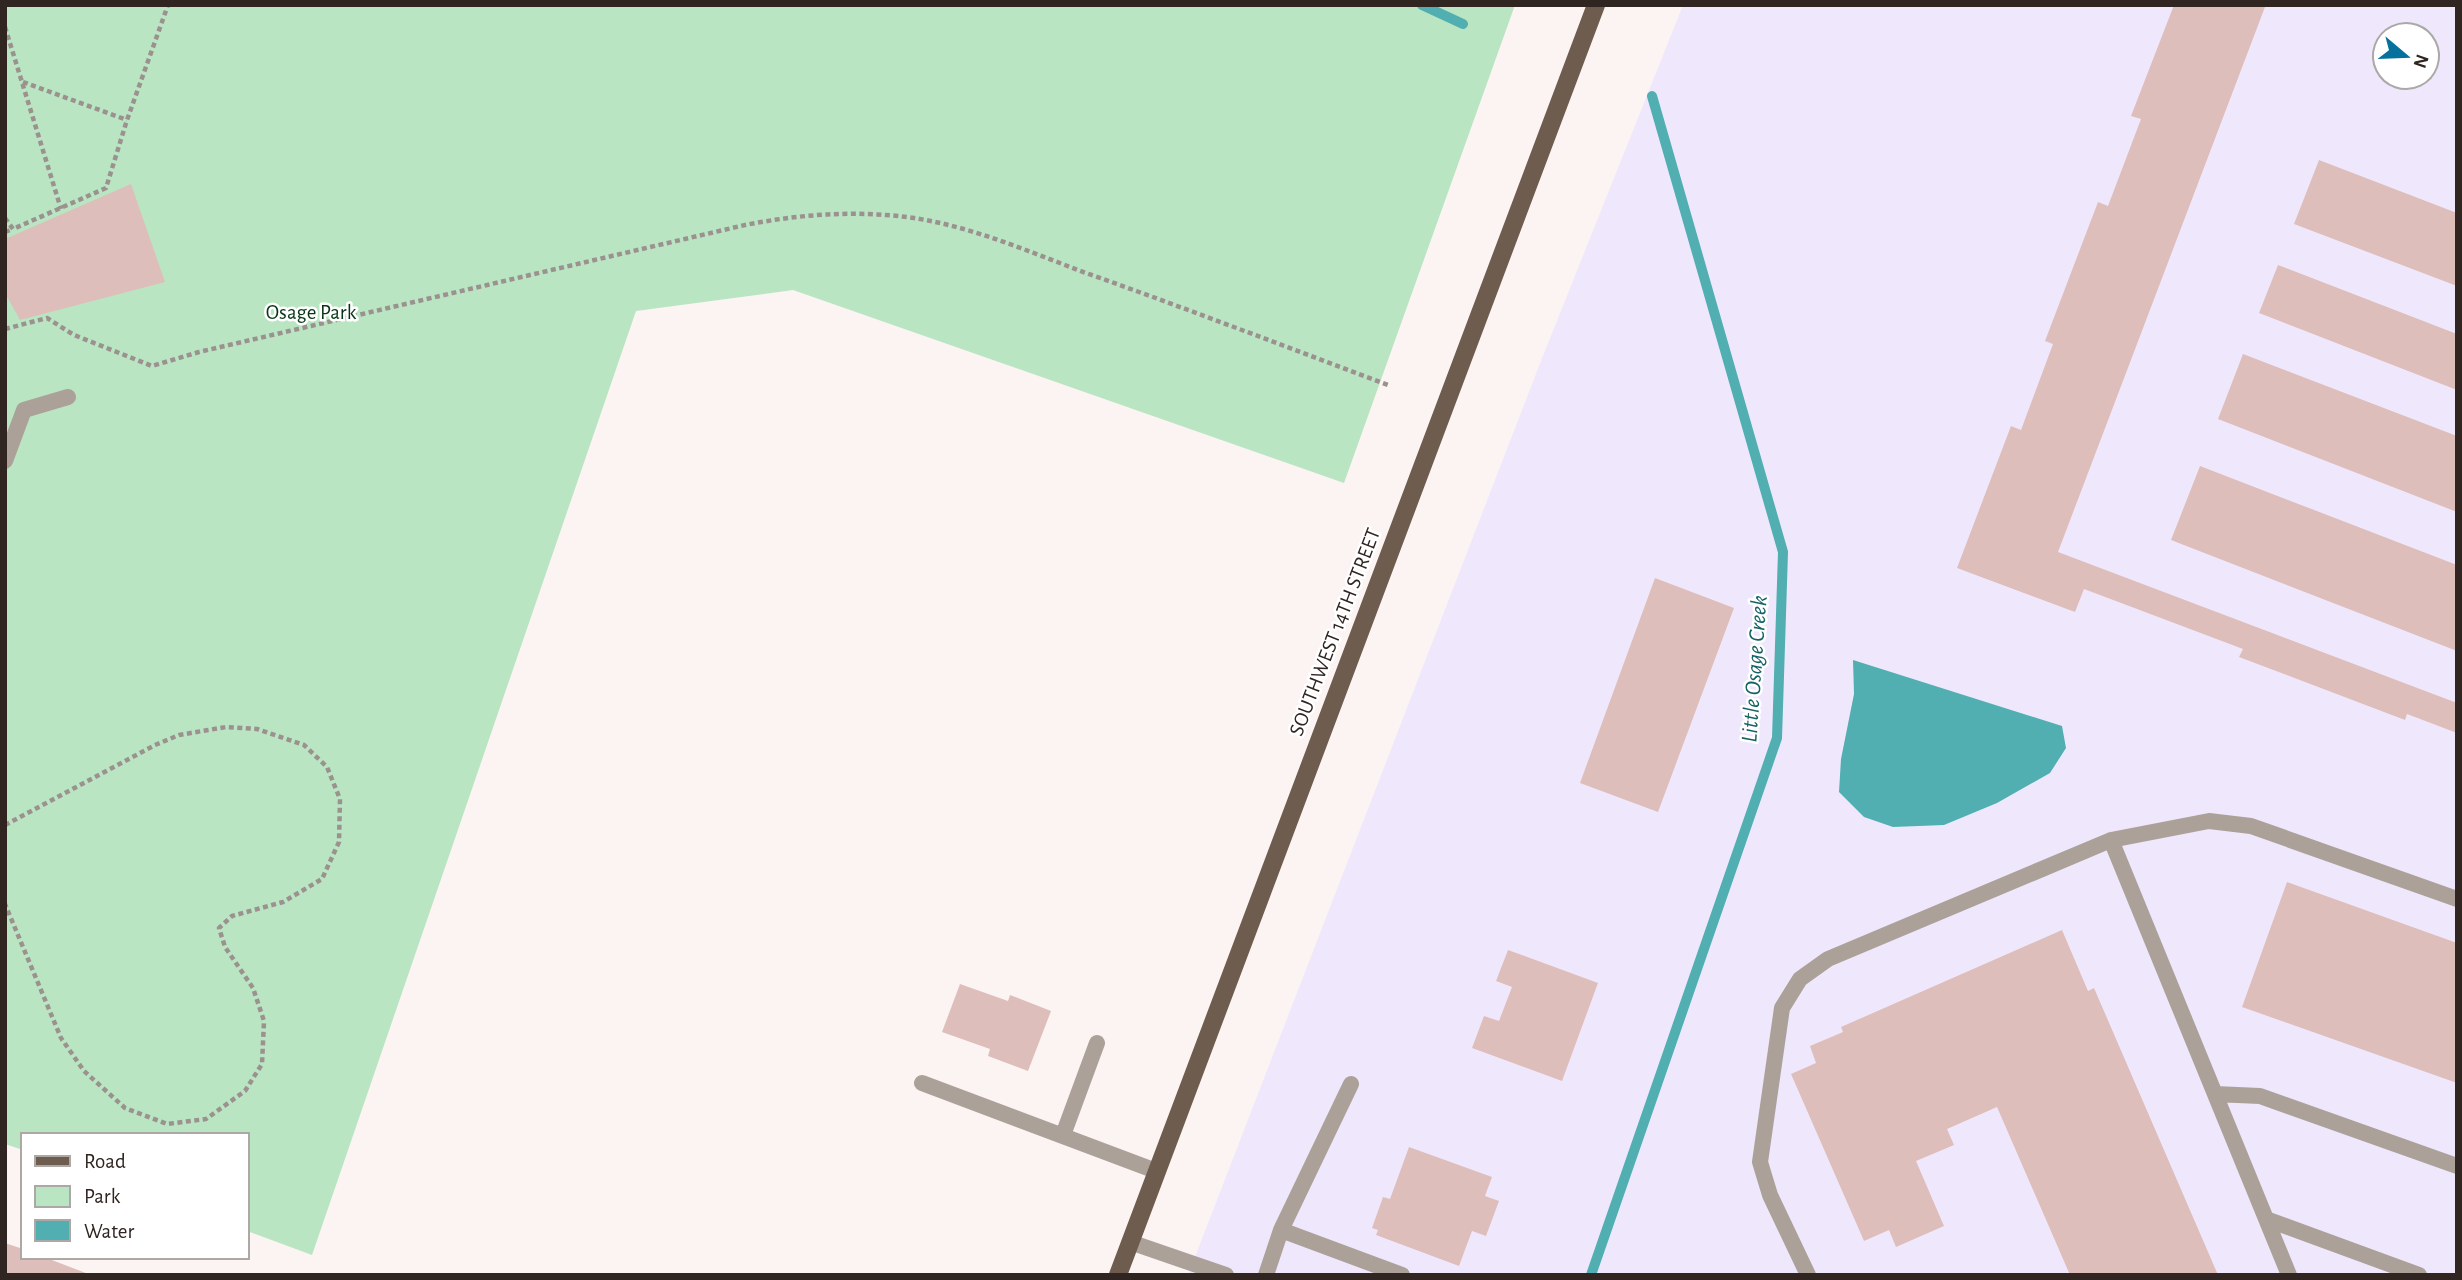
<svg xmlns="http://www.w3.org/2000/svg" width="2462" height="1280" font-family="'Alegreya Sans',sans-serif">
	<rect width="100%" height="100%" fill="#fbf4f2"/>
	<path fill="#efe8fd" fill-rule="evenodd" d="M1683,5H2457V1275H1188L1539,366ZM2385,35H2427V77H2385Z"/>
	<path fill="#b9e5c2" d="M5,5H1515L1344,483L793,290L636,311L312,1255L247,1231V1135H23V1150L5,1144Z"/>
	<path fill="#51aeb1" d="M1853,660L2062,726L2066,748L2050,773L1997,803L1944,825L1893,827L1864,817L1839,792L1841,759L1854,694Z"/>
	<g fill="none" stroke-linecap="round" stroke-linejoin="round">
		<path stroke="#51aeb1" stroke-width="10" d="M1422,5L1463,24
			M1591,1275L1777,738L1783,552L1652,96"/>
	</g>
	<path fill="#debeba" d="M2174,5H2259L2265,7L2058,552L2457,703V733L2407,714L2405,720L2239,657L2243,649L2084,589L2075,612L1957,568L2011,426L2021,430L2053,344L2045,341L2098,202L2108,206L2141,119L2131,116Z
		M2319,160L2457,213V286L2294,224Z
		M131,184L165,282L20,320L5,293V239Z
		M2278,265L2457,334V390L2259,313Z
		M2243,354L2457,436V512L2218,419Z
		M2200,466L2457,565V651L2171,540Z
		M1655,578L1734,608L1658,812L1580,783Z
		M2287,882L2457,943V1083L2242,1007Z
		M2062,930L2088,991L2094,988L2218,1275H2070L1997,1107L1947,1129L1954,1145L1916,1161L1944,1226L1896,1247L1889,1230L1864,1241L1791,1074L1816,1063L1810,1046L1843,1032L1841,1027Z
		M1508,950L1598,983L1562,1081L1472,1048L1484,1016L1499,1021L1512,987L1496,981Z
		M960,984L1008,1001L1010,995L1051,1011L1028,1071L988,1056L990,1049L942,1032Z
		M1409,1147L1492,1177L1485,1196L1499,1201L1486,1236L1472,1231L1459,1266L1376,1235L1378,1230L1372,1228L1383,1197L1390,1199Z
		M5,1243L23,1249V1257H44L91,1275H5Z"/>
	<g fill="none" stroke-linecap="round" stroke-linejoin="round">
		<path stroke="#9b928f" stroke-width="4.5" stroke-dasharray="5 3.5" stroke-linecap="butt" d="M5,27L61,209
			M23,82L127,120
			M5,218L13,229L106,188L127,120L168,5
			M5,232L13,229
			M5,329L47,318L74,335L152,366L199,352L745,225C801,214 857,210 914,218C973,227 1030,252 1086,273C1188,309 1289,348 1391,386
			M5,825L155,745L179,735L226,727L257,729L304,745L327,767L340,799L339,842L322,879L283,902L232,916L219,928L225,947L253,988L264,1021L262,1064L245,1091L206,1119L167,1124L125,1108L84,1071L61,1038L5,904"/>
		<path stroke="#aba199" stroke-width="16" d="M5,461L24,410L68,397
			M922,1083L1156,1171
			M2215,1094L2260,1096L2457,1166
			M1063,1135L1097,1043
			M2266,1219L2419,1275
			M1281,1230L1402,1275
			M1130,1242L1226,1275
			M1266,1275L1281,1230L1351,1084
			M1808,1275L1770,1195L1760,1162L1782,1008L1800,979L1828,959L2111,840
			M2289,1275L2111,840L2209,821L2251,826L2457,899"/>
		<path stroke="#6e5c4e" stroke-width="18" d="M1118,1275L1596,5"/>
	</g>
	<g text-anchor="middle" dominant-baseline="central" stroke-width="5" stroke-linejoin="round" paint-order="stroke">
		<g font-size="21" fill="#093619" stroke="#fff">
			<text x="311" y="312">Osage Park</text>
		</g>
		<g font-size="21" fill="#302520" stroke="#fff">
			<text transform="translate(1335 632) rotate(-69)">SOUTHWEST 14TH STREET</text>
		</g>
		<g font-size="23" font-style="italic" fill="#146264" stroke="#fff">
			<text transform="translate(1755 669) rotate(-86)">Little Osage Creek</text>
		</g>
	</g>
	<rect width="2462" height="1280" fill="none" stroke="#302520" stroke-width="14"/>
	<rect x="21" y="1133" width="228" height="126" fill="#ffffff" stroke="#aca8a6" stroke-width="2"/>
	<rect x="35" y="1156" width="35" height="10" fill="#6e5c4e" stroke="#aca8a6" stroke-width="2"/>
	<text x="84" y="1168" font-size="21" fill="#302520">Road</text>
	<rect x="35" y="1186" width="35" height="21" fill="#b9e5c2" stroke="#aca8a6" stroke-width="2"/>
	<text x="84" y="1203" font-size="21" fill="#302520">Park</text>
	<rect x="35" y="1220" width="35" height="21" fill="#51aeb1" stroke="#aca8a6" stroke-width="2"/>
	<text x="84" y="1238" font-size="21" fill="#302520">Water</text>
	<g transform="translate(2406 56) rotate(109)"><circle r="33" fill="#ffffff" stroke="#aca8a6" stroke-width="2"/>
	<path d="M0-5L12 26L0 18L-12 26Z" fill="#06719d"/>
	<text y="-10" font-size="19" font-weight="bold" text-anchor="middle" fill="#302520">N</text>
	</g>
</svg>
